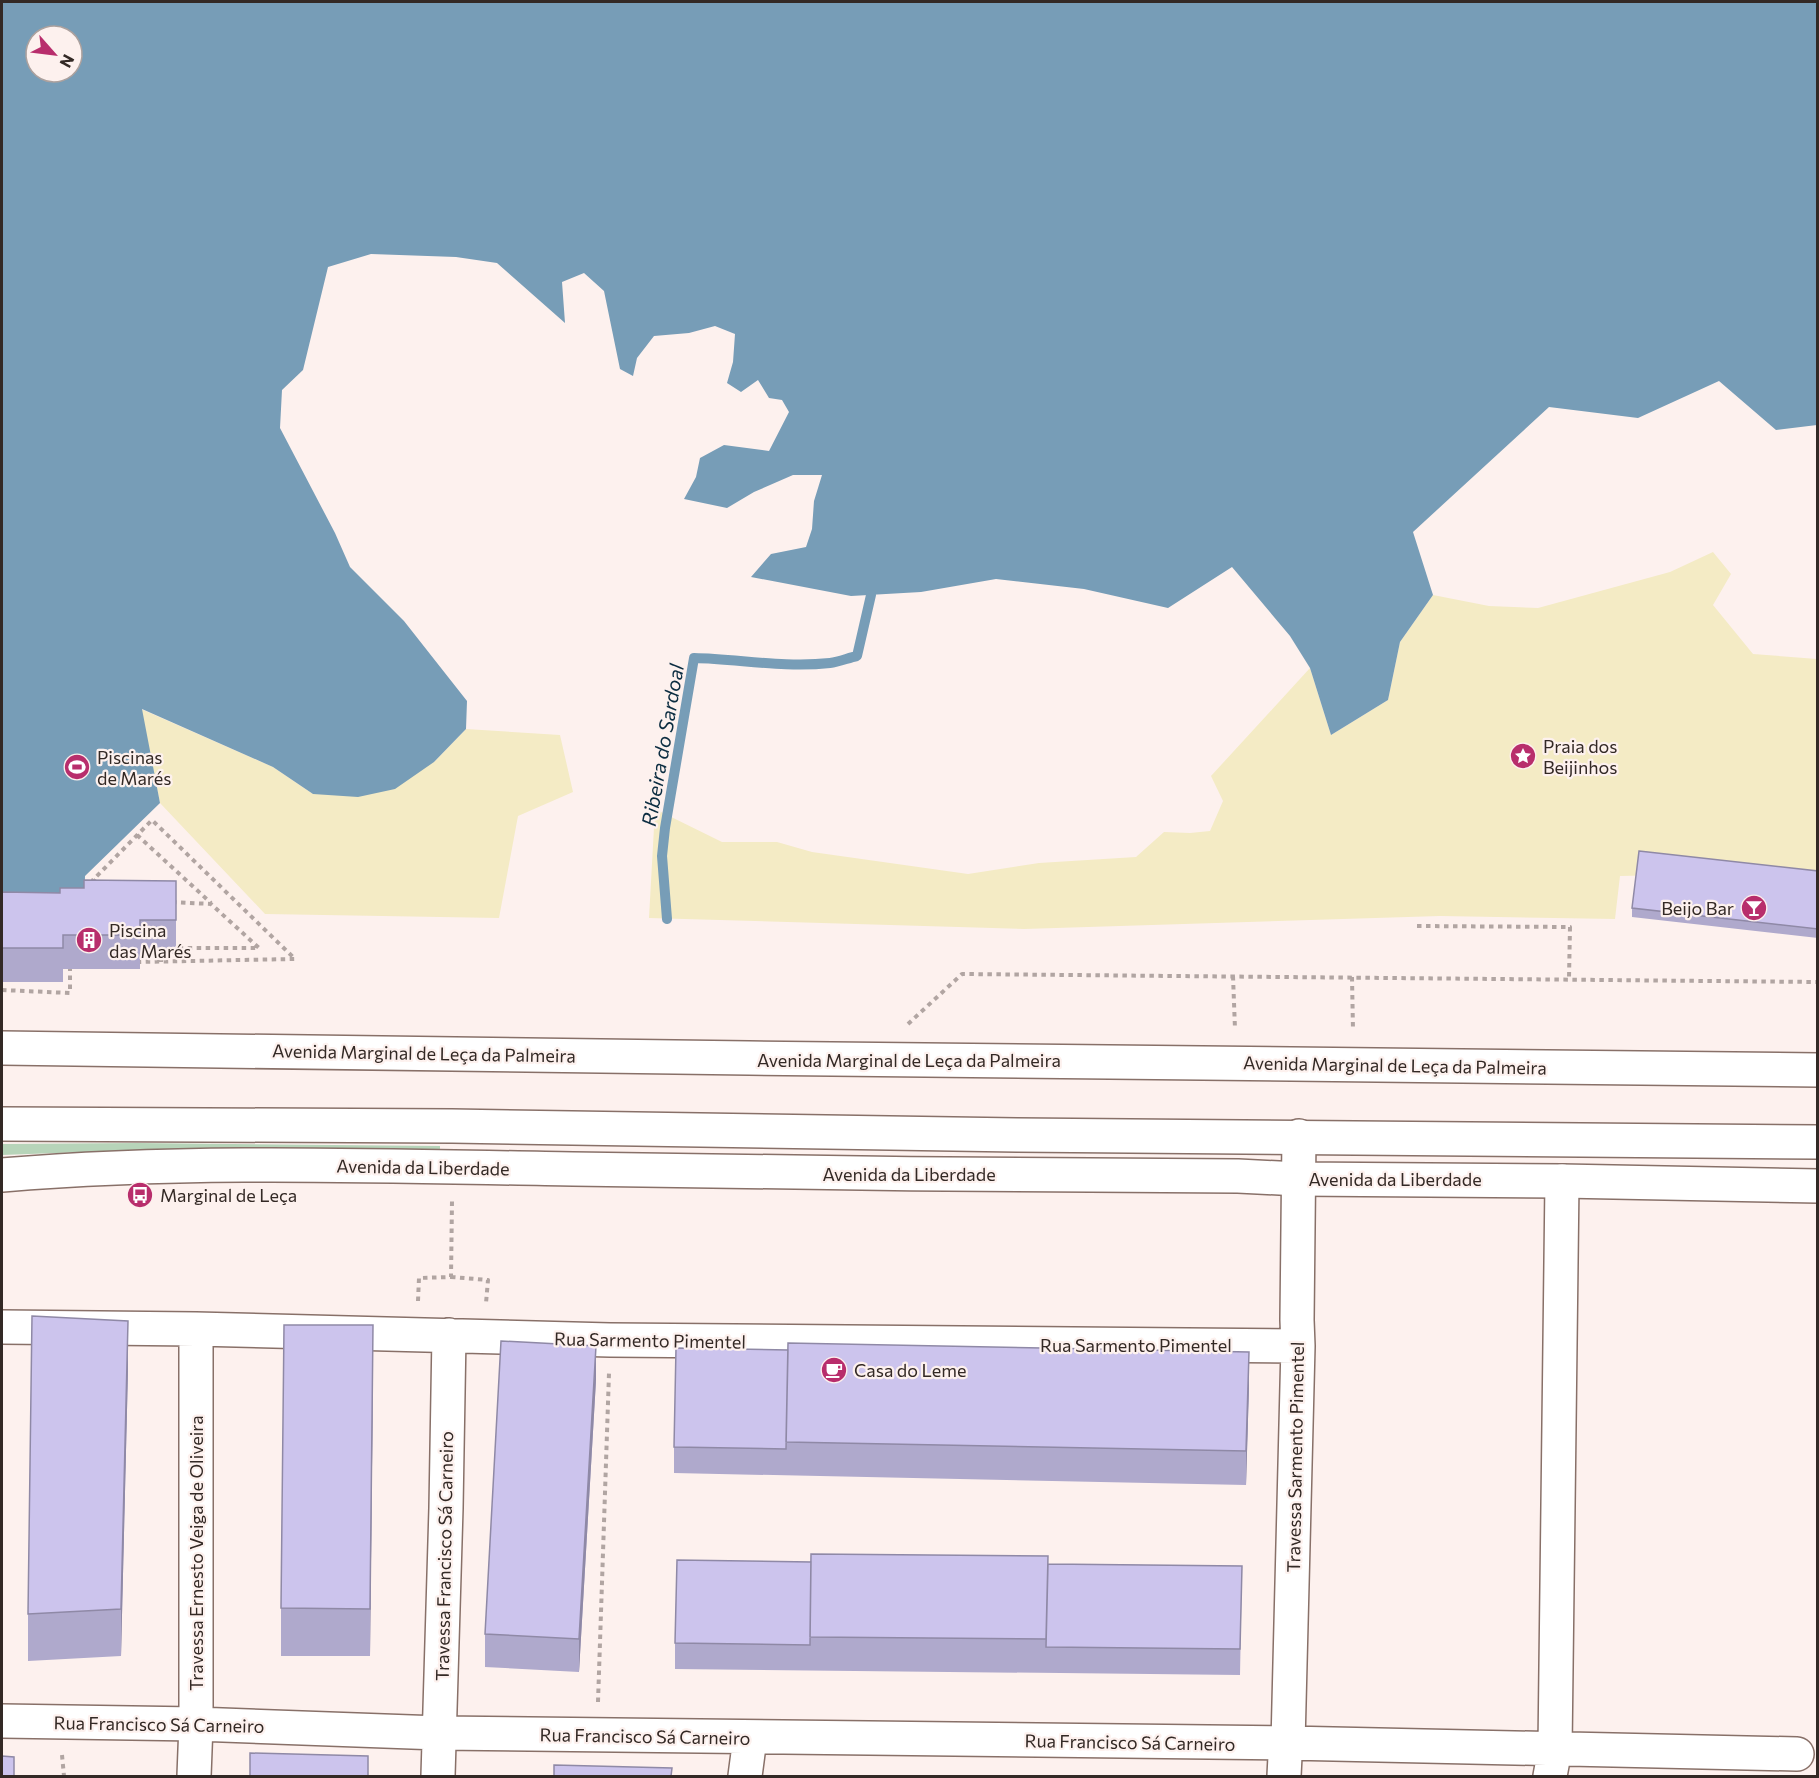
<svg xmlns="http://www.w3.org/2000/svg" width="1819" height="1778" font-family="Commissioner,sans-serif">
	<rect width="100%" height="100%" fill="#fdf1ee"/>
	<path fill="#b7d4b9" d="M138,1143L440,1146V1153L139,1150L2,1155V1144Z"/>
	<path fill="#f4ebc5" d="M1713,552L1731,574L1713,605L1753,654L1817,659V872L1620,876L1615,919L1440,916L1024,929L649,918L655,809L722,842H777L812,852L968,874L1039,863L1136,857L1164,832L1190,833L1210,831L1223,801L1211,776L1310,668L1331,735L1388,700L1400,642L1433,595L1489,606L1538,608L1670,572Z
		M141,709L273,767L313,794L434,762L466,729L560,735L573,792L518,816L499,918L265,914L160,803Z"/>
	<path fill="#779db7" fill-rule="evenodd" d="M2,2H1817V425L1776,430L1719,381L1638,418L1549,407L1413,532L1433,595L1400,642L1388,700L1331,735L1310,668L1290,636L1232,567L1168,608L1084,589L996,579L921,592L851,596L751,577L771,554L806,547L812,529L814,501L822,475H793L754,492L727,508L684,499L696,477L700,458L724,445L769,451L789,412L782,400L769,398L758,380L741,392L727,383L733,362L735,334L715,326L689,333L654,336L637,358L633,376L620,369L604,291L584,273L562,282L565,323L497,263L456,257L371,254L328,267L303,370L282,390L280,428L335,533L350,567L404,621L467,701L466,729L434,762L395,789L358,797L313,794L273,767L142,709L160,803L85,876L83,969H63V982H2ZM36,36H72V72H36Z"/>
	<g fill="none" stroke-linecap="round" stroke-linejoin="round">
		<path stroke="#779db7" stroke-width="10" d="M667,919L662,856L665,828L694,658C739,659 784,668 830,663C839,662 848,658 857,656L871,595"/>
		<g stroke="#887068" stroke-width="36">
			<path id="minor" d="M2,1048L749,1058L1818,1070
				M2,1327L196,1329L610,1340L1298,1346
				M2,1721L196,1724L439,1733L1288,1743L1797,1754
				M194,1776L196,1724V1329
				M438,1776L446,1508L449,1335
				M745,1776L750,1738
				M1284,1776L1285,1756L1288,1743L1298,1346L1297,1320L1299,1136
				M1550,1776L1555,1749L1562,1181"/>
		</g>
		<g stroke="#887068" stroke-width="36">
			<path id="major" d="M2,1124L452,1126L1017,1135L1818,1142
				M2,1175C191,1159 382,1166 573,1169C795,1173 1016,1175 1238,1176L1298,1179L1562,1181L1818,1186"/>
		</g>
		<path stroke="#b1a5a2" stroke-width="4" stroke-dasharray="4.5 4.5" stroke-linecap="butt" d="M137,835L211,903
			M96,882L93,880L152,820L295,959L136,962
			M172,902L211,904L259,948H173
			M1417,926L1570,927L1569,978
			M161,962V950
			M1233,976L1235,1029
			M1352,977L1353,1030
			M2,990L70,993V964
			M908,1024L962,974L1818,982
			M451,1277L488,1280L486,1303
			M418,1301L419,1278L451,1277L452,1201
			M598,1702L609,1373
			M62,1755L64,1776"/>
		<use href="#minor" stroke="#fff" stroke-width="33"/>
		<use href="#major" stroke="#fff" stroke-width="33"/>
	</g>
	<path fill="#afa9cc" d="M1818,871V938L1632,917V908Z
		M176,881V954L140,953V969H63V982H2V892L60,893L84,888Z
		M128,1369L121,1656L28,1661V1614Z
		M373,1373L370,1656H281V1608Z
		M596,1380L579,1672L485,1667V1634Z
		M1249,1386L1246,1485L674,1473V1447Z
		M1048,1564L1242,1566L1240,1675L675,1669V1643Z"/>
	<path fill="#8f89a6" d="M128,1321V1369L121,1656V1609Z
		M373,1325V1373L370,1656V1609Z
		M596,1346V1380L579,1672V1639Z
		M1249,1352V1386L1246,1485V1451Z"/>
	<path fill="#ccc4ed" stroke="#8f89a6" stroke-width="1.5" d="M1639,851L1818,871V929L1632,908Z
		M84,880L176,881V920H140V935H63V948H2V892L60,893V888H84Z
		M32,1316L128,1321L121,1609L28,1614Z
		M284,1325H373L370,1609L281,1608Z
		M501,1341L596,1346L579,1639L485,1634Z
		M788,1343L1249,1352L1246,1451L786,1442Z
		M676,1348L788,1350L786,1449L674,1447Z
		M811,1554L1048,1556L1046,1639L810,1637Z
		M677,1560L811,1562L810,1645L675,1643Z
		M1048,1564L1242,1566L1240,1649L1046,1647Z
		M250,1753L368,1756V1776H250Z
		M2,1756L14,1757V1776H2Z
		M554,1765L672,1768L671,1776H554Z"/>
	<defs>
		<g id="sight-disc" transform="scale(1.35)"><circle r="9.5" fill="#b82e6c" stroke="#fdf1ee"/><path d="M0-6L1.8-2.2L6-1.7L2.9 1.2L3.7 5.4L0 3.3L-3.7 5.4L-2.9 1.2L-6-1.7L-1.8-2.2Z" fill="#fff"/></g>
		<g id="stadium-disc" transform="scale(1.35)"><circle r="9.5" fill="#b82e6c" stroke="#fdf1ee"/><path d="M0-5a6.5 5 0 1 0 0 10a6.5 5 0 1 0 0-10ZM-3.5-1.8h7v3.6h-7Z" fill="#fff"/></g>
		<g id="bar-disc" transform="scale(1.35)"><circle r="9.5" fill="#b82e6c" stroke="#fdf1ee"/><path d="M-6-5H6L.8 .8V4.5H3.5V6h-7V4.5H-.8V.8Z" fill="#fff"/></g>
		<g id="building-disc" transform="scale(1.35)"><circle r="9.5" fill="#b82e6c" stroke="#fdf1ee"/><path d="M-4-6H4V6H1V3H-1V6H-4ZM-2.5-4.3h1.7v1.8h-1.7ZM.8-4.3h1.7v1.8H.8ZM-2.5-1h1.7V.8h-1.7ZM.8-1h1.7V.8H.8Z" fill="#fff"/></g>
		<g id="bus-disc" transform="scale(1.35)"><circle r="9.5" fill="#b82e6c" stroke="#fdf1ee"/><path d="M-5-6H5V4H4V6H2V4H-2V6H-4V4H-5ZM-3.5-4V0h7V-4ZM-3.5 1.2v1.5H-2V1.2ZM2 1.2v1.5H3.5V1.2Z" fill="#fff"/></g>
		<g id="cafe-disc" transform="scale(1.35)"><circle r="9.5" fill="#b82e6c" stroke="#fdf1ee"/><path d="M-5.5-4.5H6V0H3Q3 3.5 0 3.5H-2.5Q-5.5 3.5-5.5 0ZM3-3.2v2h1.7v-2ZM-6 4.5H4V6H-6Z" fill="#fff"/></g>
	</defs>
	<g fill-rule="evenodd">
		<use href="#sight-disc" x="1523" y="756"/>
		<use href="#stadium-disc" x="77" y="767"/>
		<use href="#bar-disc" x="1754" y="908"/>
		<use href="#building-disc" x="89" y="940"/>
		<use href="#bus-disc" x="140" y="1195"/>
		<use href="#cafe-disc" x="834" y="1370"/>
	</g>
	<g text-anchor="middle" dominant-baseline="central" stroke-width="4.5" stroke-linejoin="round" paint-order="stroke">
		<g font-size="18" fill="#332925" stroke="#fdf1ee" text-anchor="start">
			<text x="1543" y="746">Praia dos<tspan x="1543" dy="21">Beijinhos</tspan></text>
			<text x="97" y="757">Piscinas<tspan x="97" dy="21">de Marés</tspan></text>
			<text x="1734" y="908" text-anchor="end">Beijo Bar</text>
			<text x="109" y="930">Piscina<tspan x="109" dy="21">das Marés</tspan></text>
			<text x="160" y="1195">Marginal de Leça</text>
			<text x="854" y="1370">Casa do Leme</text>
		</g>
		<g font-size="18" fill="#332925" stroke="#fdf1ee">
			<text transform="translate(424 1053) rotate(1)">Avenida Marginal de Leça da Palmeira</text>
			<text x="909" y="1060">Avenida Marginal de Leça da Palmeira</text>
			<text transform="translate(1395 1065) rotate(1)">Avenida Marginal de Leça da Palmeira</text>
			<text transform="translate(423 1167) rotate(1)">Avenida da Liberdade</text>
			<text x="909" y="1174">Avenida da Liberdade</text>
			<text x="1395" y="1179">Avenida da Liberdade</text>
			<text transform="translate(650 1340) rotate(1)">Rua Sarmento Pimentel</text>
			<text x="1136" y="1345">Rua Sarmento Pimentel</text>
			<text transform="translate(1295 1457) rotate(-89)">Travessa Sarmento Pimentel</text>
			<text transform="translate(196 1553) rotate(-90)">Travessa Ernesto Veiga de Oliveira</text>
			<text transform="translate(444 1556) rotate(-89)">Travessa Francisco Sá Carneiro</text>
			<text transform="translate(159 1724) rotate(1)">Rua Francisco Sá Carneiro</text>
			<text transform="translate(645 1736) rotate(1)">Rua Francisco Sá Carneiro</text>
			<text transform="translate(1130 1742) rotate(1)">Rua Francisco Sá Carneiro</text>
		</g>
		<g font-size="20" font-style="italic" fill="#0c2d41" stroke="#fdf1ee">
			<text transform="translate(662 745) rotate(-80)">Ribeira do Sardoal</text>
		</g>
	</g>
	<rect width="1819" height="1778" fill="none" stroke="#332925" stroke-width="6"/>
	<g transform="translate(54 54) rotate(118)"><circle r="28" fill="#fdf1ee" stroke="#aca19e" stroke-width="1.5"/>
	<path d="M0-4.5L10 22L0 15L-10 22Z" fill="#b82e6c"/>
	<text y="-9" font-size="16" font-weight="bold" text-anchor="middle" fill="#332925">N</text>
	</g>
</svg>
